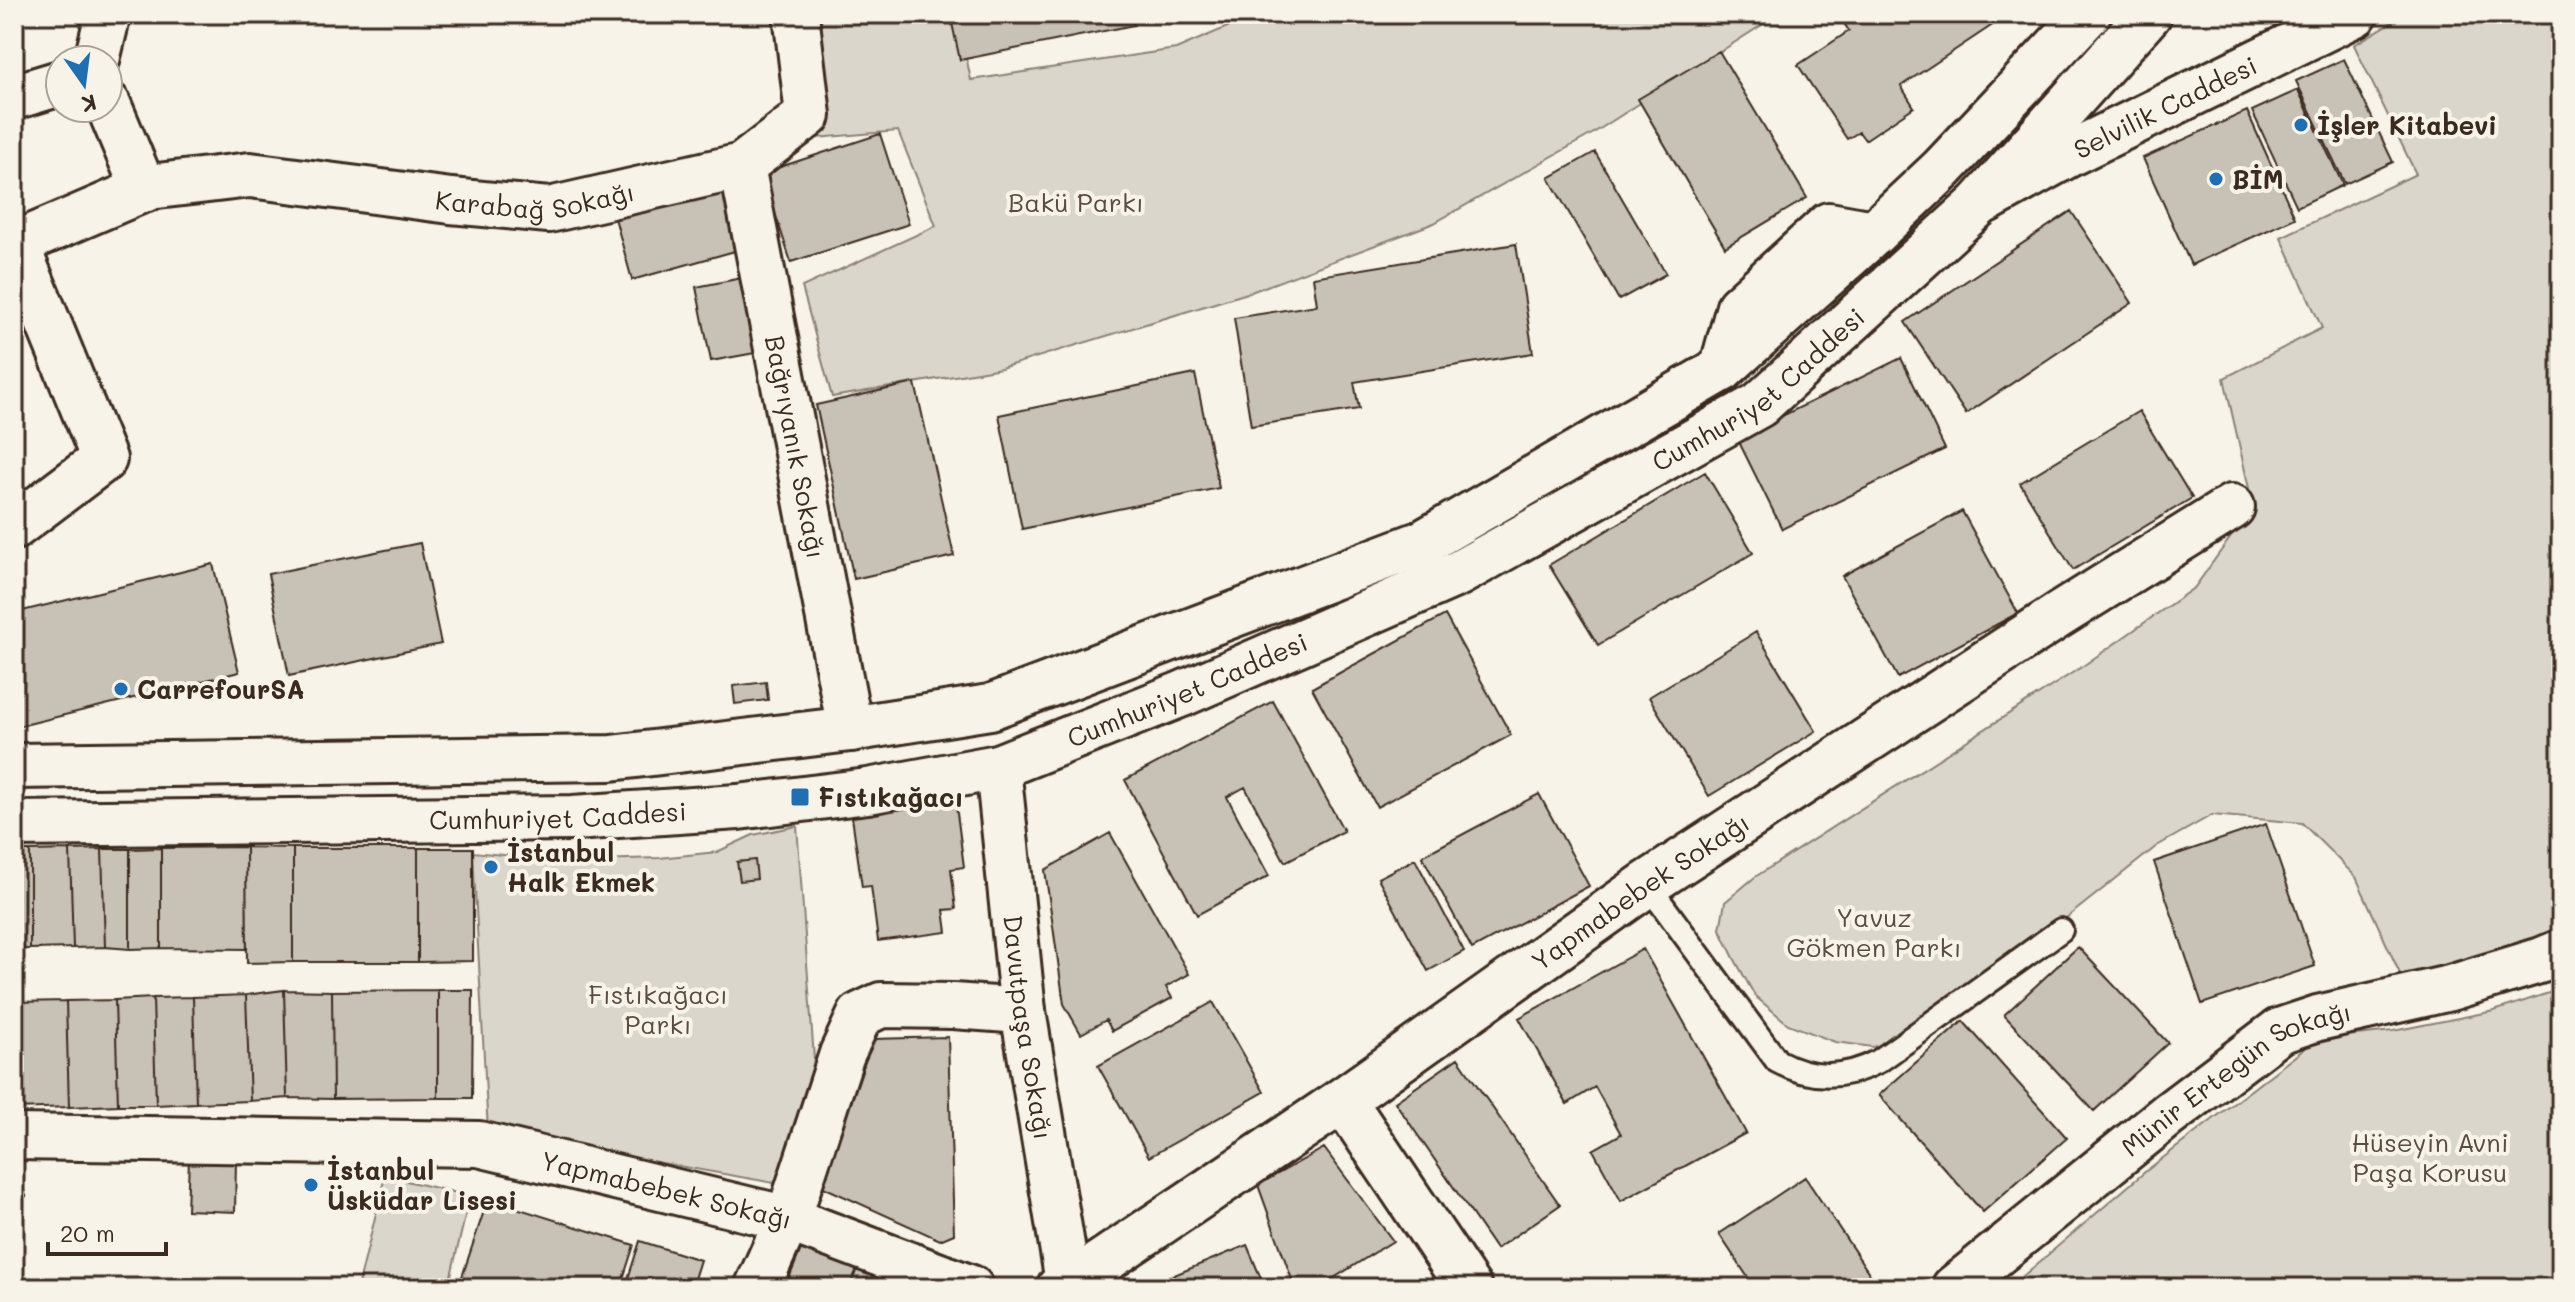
<svg xmlns="http://www.w3.org/2000/svg" width="2575" height="1302" font-family="Mali,sans-serif">
	<rect width="100%" height="100%" fill="#f7f3e8"/>
	<filter id="ink" filterUnits="userSpaceOnUse"><feTurbulence type="fractalNoise" baseFrequency=".0125" numOctaves="2"/><feDisplacementMap in="SourceGraphic" scale="16" xChannelSelector="R" yChannelSelector="G"/><feConvolveMatrix kernelMatrix="1 2 1 2 8 2 1 2 1" color-interpolation-filters="sRGB"/></filter>
	<g filter="url(#ink)">
		<path fill="#dbd6cb" stroke="#8b8074" stroke-width="2" d="M806,14H957L971,80L1176,49L1258,14H1779L1592,134L1434,223L1251,292L1001,368L832,397L802,287L936,226L898,131L805,139Z
			M2406,14H2561V942L2401,976L2356,877L2302,823L2212,815L2157,846L1921,1033L1873,1047L1835,1042L1788,1024L1755,996L1734,958L1720,929L1725,902L1755,877L2083,666L2195,587L2253,506L2224,378L2322,328L2281,237L2416,174L2354,45Z
			M797,826L814,1059L791,1186L488,1132L473,852L566,861L659,858L717,852L753,835Z
			M2561,989V1288H2009L2146,1171L2308,1046L2347,1036L2393,1031L2494,1011Z
			M385,1176L470,1196L448,1288H358Z"/>
		<path fill="#c8c1b6" stroke="#3b2a1e" stroke-width="2" d="M950,14H1132L1134,25L960,60Z
			M1838,14H2009L1901,86L1914,107L1865,140L1859,132L1847,139L1798,65L1849,31Z
			M1719,51L1807,198L1725,247L1638,99Z
			M2344,59L2393,162L2345,184L2296,81Z
			M2298,90L2343,185L2297,207L2252,111Z
			M2247,111L2295,218L2191,265L2143,158Z
			M880,134L909,224L791,262L762,173Z
			M1595,152L1666,274L1619,300L1549,178Z
			M728,175L749,247L632,280L612,207Z
			M2071,211L2132,303L1966,414L1905,322Z
			M1516,244L1533,353L1354,382L1359,409L1251,426L1234,318L1317,305L1313,277Z
			M752,276L766,351L711,361L696,287Z
			M1901,358L1945,449L1782,529L1737,438Z
			M1195,374L1219,488L1022,529L999,415Z
			M915,383L954,556L854,579L816,405Z
			M2139,411L2192,498L2073,570L2020,483Z
			M1705,472L1753,553L1598,645L1549,565Z
			M1962,511L2018,613L1898,678L1842,576Z
			M420,543L441,644L289,676L268,574Z
			M213,564L239,672L16,727L14,613Z
			M1445,615L1511,735L1377,807L1312,688Z
			M1756,632L1816,731L1709,796L1649,697Z
			M766,682L768,700L735,704L733,686Z
			M1273,701L1344,831L1285,862L1245,787L1227,797L1269,876L1197,915L1125,780Z
			M954,790L964,867L951,869L956,909L944,910L947,932L878,941L871,886L862,887L850,803Z
			M1539,794L1589,886L1472,949L1422,856Z
			M2266,824L2315,966L2202,1004L2154,862Z
			M1110,833L1189,974L1166,987L1172,998L1112,1031L1106,1020L1081,1034L1064,1004L1045,870Z
			M246,847L293,848V962L247,963Z
			M246,847L247,949L161,948V848Z
			M161,848V948L130,949V849Z
			M293,848H418V962H293Z
			M418,848H473V961L418,962Z
			M102,849H130V949L105,947Z
			M102,849L105,947L73,948L70,850Z
			M70,850L73,948L30,949V851Z
			M14,851H30V949H14Z
			M1415,859L1464,951L1428,971L1378,878Z
			M755,860L757,879L740,881L737,862Z
			M2078,947L2168,1043L2094,1111L2004,1015Z
			M1643,949L1746,1133L1621,1201L1593,1150L1621,1134L1595,1087L1567,1104L1519,1018Z
			M284,990L332,991L333,1099L287,1098Z
			M284,990L287,1098L250,1101L246,995Z
			M438,990H473L472,1098H438Z
			M438,990V1098L333,1099L332,991Z
			M246,995L250,1101L196,1103L193,997Z
			M193,997L196,1103L156,1105L153,998Z
			M153,998L156,1105H118L115,1000Z
			M115,1000L118,1105L69,1107L66,1001Z
			M66,1001L69,1107L17,1109L16,1002Z
			M14,1002H16L18,1102H14Z
			M1213,1002L1264,1092L1149,1157L1098,1066Z
			M1963,1021L2067,1138L1983,1212L1879,1095Z
			M948,1037L954,1234L940,1240L821,1186L873,1039Z
			M1458,1058L1560,1205L1496,1249L1395,1102Z
			M1324,1148L1393,1241L1318,1288H1295L1258,1185Z
			M189,1159L236,1160L235,1212L187,1210Z
			M14,1170L26,1196L14,1202Z
			M1805,1177L1877,1285L1873,1288H1755L1719,1234Z
			M488,1199L634,1245L620,1288H476L460,1283Z
			M640,1241L700,1260L691,1288H625Z
			M803,1244L857,1269L849,1288H785Z
			M1247,1245L1265,1288H1143Z
			M14,1261L27,1288H14Z
			M857,1269L892,1283L890,1288H849Z"/>
		<g fill="none" stroke-linecap="round" stroke-linejoin="round">
			<g stroke="#3b2a1e" stroke-width="28">
				<path id="service" d="M1647,884L1777,1061C1812,1080 1845,1079 1879,1061L2061,930"/>
			</g>
			<g stroke="#3b2a1e" stroke-width="50">
				<g id="minor">
					<path d="M97,60L108,14"/>
					<path d="M14,97L60,83"/>
					<path d="M108,104L144,190"/>
					<path id="s1" d="M742,166L850,729"/>
					<path d="M14,239L104,459L14,527"/>
					<path id="s2" d="M16,244L149,187L250,175L451,201L549,210L742,166L808,115L796,14"/>
					<path d="M1722,369L1739,307L1829,225L1874,233"/>
					<path id="s3" d="M998,767L1023,1011L1069,1288"/>
					<path d="M1343,1100L1469,1288"/>
					<path id="s4" d="M14,1137L479,1144L788,1219L971,1288"/>
					<path d="M757,1288L788,1219L842,1054L860,1015L881,1005L953,1006L1023,1011"/>
					<path id="s5" d="M1059,1288L1068,1285L1343,1100L1647,884L2059,615L2232,507"/>
					<path id="s6" d="M1954,1288L2168,1115L2279,1031L2318,1018L2450,988L2542,960L2561,952"/>
				</g>
			</g>
			<g stroke="#3b2a1e" stroke-width="50">
				<g id="tertiary">
					<path id="s7" d="M1986,200L2071,153L2355,14"/>
				</g>
			</g>
			<g stroke="#3b2a1e" stroke-width="50">
				<g id="primary">
					<path d="M14,766L611,758L850,729L990,707L1422,543L1722,369L1874,233L1942,169L2088,14"/>
					<path id="s8" d="M14,824L573,818L738,807L868,791L998,767L1182,694L1459,573L1759,405L1979,204L2149,14"/>
				</g>
			</g>
			<use href="#service" stroke="#f7f3e8" stroke-width="22"/>
			<use href="#minor" stroke="#f7f3e8" stroke-width="44"/>
			<use href="#tertiary" stroke="#f7f3e8" stroke-width="44"/>
			<use href="#primary" stroke="#f7f3e8" stroke-width="44"/>
		</g>
	</g>
	<g fill="#1f6fb2" stroke="#f7f3e8" stroke-width="3">
		<circle cx="2301" cy="125" r="8"/>
		<circle cx="2216" cy="179" r="8"/>
		<circle cx="121" cy="689" r="8"/>
		<rect x="790" y="787" width="20" height="20" rx="4"/>
		<circle cx="491" cy="867" r="8"/>
		<circle cx="311" cy="1185" r="8"/>
	</g>
	<g text-anchor="middle" dominant-baseline="central" stroke-width="8" stroke-linejoin="round" paint-order="stroke">
		<g font-size="26" fill="#3b2a1e" stroke="#f7f3e8">
			<text stroke="none"><textPath href="#s7" startOffset="202">Selvilik Caddesi</textPath></text>
			<text stroke="none"><textPath href="#s2" startOffset="534">Karabağ Sokağı</textPath></text>
			<text stroke="none"><textPath href="#s8" startOffset="1840">Cumhuriyet Caddesi</textPath></text>
			<text stroke="none"><textPath href="#s1" startOffset="286">Bağrıyanık Sokağı</textPath></text>
			<text stroke="none"><textPath href="#s8" startOffset="1192">Cumhuriyet Caddesi</textPath></text>
			<text stroke="none"><textPath href="#s8" startOffset="544">Cumhuriyet Caddesi</textPath></text>
			<text stroke="none"><textPath href="#s5" startOffset="704">Yapmabebek Sokağı</textPath></text>
			<text stroke="none"><textPath href="#s3" startOffset="262">Davutpaşa Sokağı</textPath></text>
			<text stroke="none"><textPath href="#s6" startOffset="354">Münir Ertegün Sokağı</textPath></text>
			<text stroke="none"><textPath href="#s4" startOffset="658">Yapmabebek Sokağı</textPath></text>
		</g>
		<g font-size="26" font-weight="bold" fill="#3b2a1e" stroke="#f7f3e8" text-anchor="start">
			<text x="2317" y="125">İşler Kitabevi</text>
			<text x="2232" y="179">BİM</text>
			<text x="137" y="689">CarrefourSA</text>
			<text x="818" y="797">Fıstıkağacı</text>
			<text x="507" y="852">İstanbul<tspan x="507" dy="30">Halk Ekmek</tspan></text>
			<text x="327" y="1170">İstanbul<tspan x="327" dy="30">Üsküdar Lisesi</tspan></text>
		</g>
		<g font-size="26" fill="#5b4c41" stroke="#f7f3e8">
			<text x="1076" y="202">Bakü Parkı</text>
			<text x="1874" y="917">Yavuz<tspan x="1874" dy="30">Gökmen Parkı</tspan></text>
			<text x="658" y="994">Fıstıkağacı<tspan x="658" dy="30">Parkı</tspan></text>
			<text x="2430" y="1142">Hüseyin Avni<tspan x="2430" dy="30">Paşa Korusu</tspan></text>
		</g>
	</g>
	<rect width="2575" height="1302" fill="none" stroke="#f7f3e8" stroke-width="48"/>
	<rect x="24" y="24" width="2527" height="1254" fill="none" stroke="#3b2a1e" stroke-width="3" filter="url(#ink)"/>
	<g transform="translate(84 84) rotate(166)"><circle r="38" fill="#f7f3e8" stroke="#aca397" stroke-width="2"/>
	<path d="M0-6L14 30L0 20L-14 30Z" fill="#1f6fb2"/>
	<text y="-12" font-size="22" font-weight="bold" text-anchor="middle" fill="#3b2a1e">K</text>
	</g>
	<path d="M48 1242v12h118v-12" fill="none" stroke="#3b2a1e" stroke-width="4"/>
	<text x="60" y="1242" font-size="24" fill="#3b2a1e" stroke="#f7f3e8" stroke-width="6" paint-order="stroke">20 m</text>
</svg>
